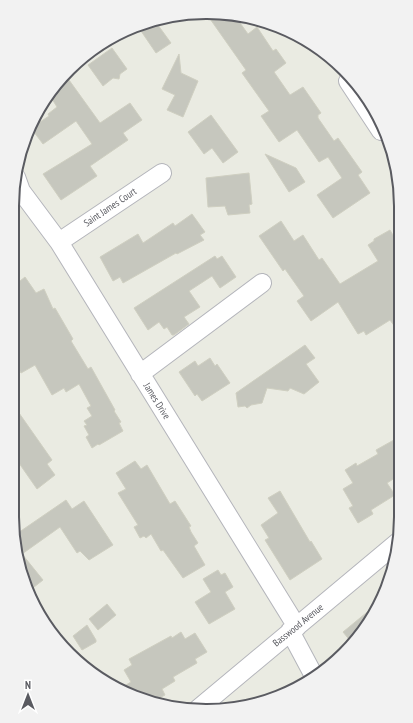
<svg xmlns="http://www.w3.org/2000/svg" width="413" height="723" font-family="'PT Sans Narrow',sans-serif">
	<rect width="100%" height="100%" fill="#eaebe2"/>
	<path fill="#c6c7be" stroke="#cfcfc1" d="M208,16H235L248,34L257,27L273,51L276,49L286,63L274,72L290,95L303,87L321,113L318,115V118L334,141L338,138L362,172L358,175L370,193L333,218L317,195L342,178L328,157L319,162L297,130L279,142L261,116L269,111L242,73L246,70Z
		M155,21L171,43L156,53L139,28Z
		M112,48L127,69L120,74L119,79L113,78L103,86L88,65Z
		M179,54L181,73L198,81L183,117L167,110L175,95L162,89Z
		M69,80L100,123L130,103L142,120L123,133L128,140L90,166L97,176L61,200L43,174L92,144L76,121L43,144L31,128L49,116L48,114L57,107L49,94Z
		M211,115L238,152L223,163L212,148L204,154L188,132Z
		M265,154L296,168L305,182L289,192Z
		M249,173L252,204L249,205L250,213L228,215L225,206L208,207L206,178Z
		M192,214L205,232L200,235L204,240L177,254L176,253L123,283L120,277L113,281L100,257L138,234L143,243L173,223L175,226Z
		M281,221L294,241L303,235L319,260L322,258L340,284L378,261L368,245L374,241V239L390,230L401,249V335L390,320L366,335L364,331L358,334L338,302L311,321L297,301L304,296L285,269L283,271L259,236Z
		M215,256L217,259L222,256L236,277L220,288L212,276L189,291L200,307L184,317L189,324L174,335H172L167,327L164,329L159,322L148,330L134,308Z
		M12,272L20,281L25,277L36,293L44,289L53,309L55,308L73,339L71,341L88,369L91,367L115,410L114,411L121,422L119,423L123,431L99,445L98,444L92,448L86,437L89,435L84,426L87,425L84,421L92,416L87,408L91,406L79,384L66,392L64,388L52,395L35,365L21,373L12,357Z
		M305,345L315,358L306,364L319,382L304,394L290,388L288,391L267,388L262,403L251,405L247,408L245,406L238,407L236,393Z
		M210,358L215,366L217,364L230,383L202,401L197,394L195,396L179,372L195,361L198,366Z
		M12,403L52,460L47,464L55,475L37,489L12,453Z
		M401,436V474L387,483L395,495L371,510L373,514L358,523L349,508L353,506L343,489L353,483L345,470L356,463L357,466L378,454L376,450Z
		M135,461L141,469L147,465L170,504L175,501L191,526L189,527L191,532L198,543L194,546L205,565L183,578L163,550L161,551L151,534L146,538L144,536L140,538L134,527L138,525L118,493L126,489L116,473Z
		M280,491L310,542L311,541L322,559L290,580L265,540L269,538L261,525L278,513L268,498Z
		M66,500L72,509L84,501L113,545L89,560L80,551L77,553L60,527L22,554L43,580L29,591L22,579L15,535Z
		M218,570L221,575L225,573L233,587L225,592L235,609L209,624L195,602L211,592L203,579Z
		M107,604L116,615L98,630L89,619Z
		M377,604L378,605L368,624L352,643L343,632Z
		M87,625L96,640V642L82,650L73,636Z
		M181,632L185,639L195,633L207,652L195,659L197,663L173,677L175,681L162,689L165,695L152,702L121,688L131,682L124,670L132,665L129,659L171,636L172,638Z"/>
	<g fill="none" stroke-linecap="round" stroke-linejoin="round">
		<g stroke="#b4b5bb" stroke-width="20">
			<path id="minor" d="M348,81L381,131
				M16,177L21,191L59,242L297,627
				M59,242L162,173
				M140,374L262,283
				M290,631L314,676
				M198,709L398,542"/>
		</g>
		<use href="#minor" stroke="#fff" stroke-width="18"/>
	</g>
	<g text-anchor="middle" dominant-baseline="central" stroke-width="3.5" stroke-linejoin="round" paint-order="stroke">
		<g font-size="10" fill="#5a5b61" stroke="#fff">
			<text transform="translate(110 207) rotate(-34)">Saint James Court</text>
			<text transform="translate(157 401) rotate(58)">James Drive</text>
			<text transform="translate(298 625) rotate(-39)">Basswood Avenue</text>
		</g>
	</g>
	<path d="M0 0H413V723H0ZM206 19H207A187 187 0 0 1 394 206V517A187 187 0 0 1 207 704H206A187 187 0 0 1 19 517V206A187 187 0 0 1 206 19Z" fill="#f2f2f2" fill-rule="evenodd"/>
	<path fill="none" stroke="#5a5b61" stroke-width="2" d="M206 19H207A187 187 0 0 1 394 206V517A187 187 0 0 1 207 704H206A187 187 0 0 1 19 517V206A187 187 0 0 1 206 19Z"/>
	<g transform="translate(28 695)" stroke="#ffffff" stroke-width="3" paint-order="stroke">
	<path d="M0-3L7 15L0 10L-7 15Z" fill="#5a5b61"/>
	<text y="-6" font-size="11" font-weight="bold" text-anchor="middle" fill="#5a5b61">N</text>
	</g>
</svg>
